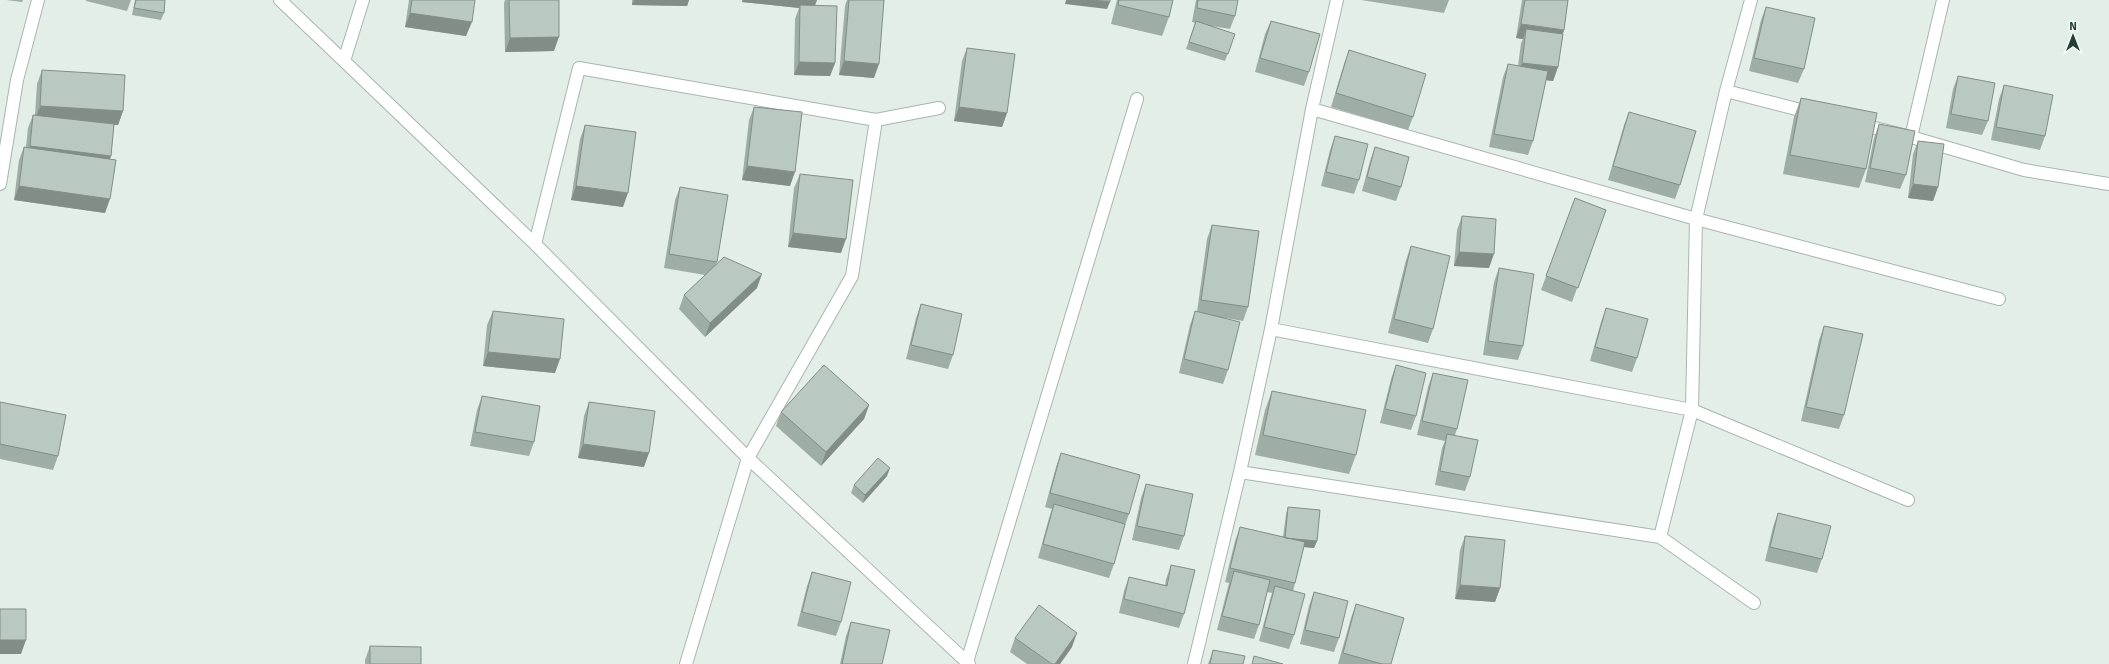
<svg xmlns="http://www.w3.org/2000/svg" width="2109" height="664" font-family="Signika,sans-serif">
	<rect width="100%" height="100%" fill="#e4eee9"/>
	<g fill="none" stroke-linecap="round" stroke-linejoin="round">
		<g stroke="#a6b6b0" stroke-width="14">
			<path id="street" d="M280,0L344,61L363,0
				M344,61L535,244L748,458L969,664
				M1726,91L1812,113
				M1312,109L1337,0
				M1859,124L1911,137L2024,170L2109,184
				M1911,137L1943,0
				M0,184L17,80L38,0
				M535,244L579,68L876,120L939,108
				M1271,329L1312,109L1696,219L1726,91L1751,0
				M1240,472L1271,329L1692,410L1908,500
				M1660,537L1692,410L1696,219L1999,299
				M967,662L1137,99
				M686,664L748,458L852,276L876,120
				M1194,664L1240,472L1660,537L1754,603"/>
		</g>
		<use href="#street" stroke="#fff" stroke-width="12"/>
	</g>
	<path fill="#9fada7" d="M6,0H23L22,2Z
		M86,0H131L127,11L86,1Z
		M135,0H165L164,13L161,20L132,15Z
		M409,0H475L466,36L405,27Z
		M505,0H559L554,51L505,52L504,3Z
		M632,0H689L687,6L632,5Z
		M742,0H817L815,6L835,63L830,76L794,75L795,19L799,8L742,2Z
		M847,0H884L874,78L839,75L845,6Z
		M1117,0H1173L1169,17L1162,36L1111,24Z
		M1196,0H1238L1235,16L1230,29L1211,26L1235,34L1225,61L1186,49L1195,23L1192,22Z
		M1361,0H1449L1444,13Z
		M1522,0H1568L1564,30L1563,34L1558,67L1553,81L1546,80L1533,141L1528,155L1489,147L1503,77L1508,64L1518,66L1521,43L1523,39L1516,38Z
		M1766,7L1804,69L1798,83L1749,71L1761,20Z
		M1271,21L1309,72L1304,86L1255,72L1265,34Z
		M967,48L1007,113L1002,127L954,121L962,61Z
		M1349,50L1413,117L1408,130L1331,107L1344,64Z
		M42,70L123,111L118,125H114L111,156L109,159L105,213L14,200L19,160L24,147H26L28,128L33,115H35L37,84Z
		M1958,76L1988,121L1982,135L1946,128L1953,89Z
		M2004,85L2045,136L2040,150L1991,140L1999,99Z
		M1801,98L1866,169L1859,188L1783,174L1794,117Z
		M754,107L790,186L742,180L749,120Z
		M1629,112L1680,185L1675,199L1608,180L1624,125Z
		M1879,124L1906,175L1900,189L1865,182L1874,138Z
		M585,125L623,207L571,200L580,139Z
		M1335,136L1359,180L1354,194L1321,186L1330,150Z
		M1918,141L1938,187L1933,201L1908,198L1913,154Z
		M1375,147L1401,187L1396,201L1362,191L1370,161Z
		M800,174L841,253L788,247L794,188Z
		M680,187L717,262L716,264L757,288L705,337L679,309L684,295L705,275L664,268L675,200Z
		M1575,198L1606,210L1572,302L1541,290Z
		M1462,216L1489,268L1454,266L1457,230Z
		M1212,225L1248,307L1243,321L1226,318L1228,370L1223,384L1179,373L1190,325L1195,311L1197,312L1207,239Z
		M1411,246L1433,329L1428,343L1388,333L1406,260Z
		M1499,268L1523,346L1518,360L1483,355L1494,282Z
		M921,304L953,355L948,369L906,359L916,318Z
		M1606,308L1637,358L1632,372L1590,361L1601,322Z
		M493,311L555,373L483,366L487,325Z
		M1824,326L1844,415L1839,429L1801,421L1819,340Z
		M1396,365L1416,416L1411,430L1380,423L1391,379Z
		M1433,373L1457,429L1455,435L1470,477L1465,491L1435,485L1442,448L1445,441L1417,435L1428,387Z
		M1272,391L1356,455L1349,474L1255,455L1265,410Z
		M482,396L534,442L529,456L470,446L477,410Z
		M0,402L58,456L53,470L0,459Z
		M589,402L644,467L578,458L584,416Z
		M869,405L864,419L821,466L776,426L781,412Z
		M1061,453L1129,514L1124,528L1114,564L1109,578L1038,558L1049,518L1052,509L1045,507L1056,467Z
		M887,476L863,503L851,493L854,485Z
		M1146,484L1184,536L1179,550L1132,540L1141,498Z
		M1288,507L1317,541L1314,548L1304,547L1293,591L1294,635L1289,649L1259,641L1270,600L1272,593L1267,592L1259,625L1254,639L1217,630L1229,583L1225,582L1235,541L1240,527L1283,537L1286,514Z
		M1778,513L1822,559L1817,573L1765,561L1773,527Z
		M1465,536L1500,588L1495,602L1455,599L1460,550Z
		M1171,565L1184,614L1179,628L1119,613L1124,591L1129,577L1165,585L1166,579Z
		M812,572L841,622L836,636L797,626L807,586Z
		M1314,592L1339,638L1334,652L1300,644L1309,606Z
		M1356,604L1391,664H1338L1351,618Z
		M851,622L882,664H840L846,636Z
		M1015,638L1072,647L1060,664H1027L1010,652Z
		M370,646L421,664H365V660Z
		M1213,650L1243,664H1208Z"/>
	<path fill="#828d88" d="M634,0H689L687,6L632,5Z
		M743,0H817L813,9L800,5L799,8L742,2Z
		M1066,0H1093L1110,2L1107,9L1065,4Z
		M410,13L472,22L466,36L405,27Z
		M1521,24L1564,30L1559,44L1526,29L1523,39L1516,38Z
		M559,37L554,51L505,52L510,38Z
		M844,61L879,64L874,78L839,75Z
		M799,62L835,63L830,76L794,75Z
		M1522,63L1558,67L1553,81L1517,77Z
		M40,106L123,111L118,125L35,120Z
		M959,107L1007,113L1002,127L954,121Z
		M30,146L111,156L106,170L25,160Z
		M747,166L795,172L790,186L742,180Z
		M1913,184L1938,187L1933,201L1908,198Z
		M19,186L110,199L105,213L14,200Z
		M576,186L628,193L623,207L571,200Z
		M793,233L846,239L841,253L788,247Z
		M1459,252L1494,254L1489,268L1454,266Z
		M762,274L757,288L705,337L710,323Z
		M488,352L560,359L555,373L483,366Z
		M869,405L864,419L821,466L826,452Z
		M583,444L649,453L644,467L578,458Z
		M890,468L887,476L863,503L865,495Z
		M1285,538L1317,541L1314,548L1283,545Z
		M1460,585L1500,588L1495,602L1455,599Z
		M1077,633L1072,647L1060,664H1055Z
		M0,640H26L21,654H0Z"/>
	<path fill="#b9c9c2" stroke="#828d88" d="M136,0H165L164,13L134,8Z
		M412,0H475L472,22L410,13Z
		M509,0H559V37L510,38Z
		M849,0H884L879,64L844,61Z
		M1093,0H1110V2Z
		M1119,0H1173L1169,17L1118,5Z
		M1198,0H1238L1235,16L1197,8Z
		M1525,0H1568L1564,30L1521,24Z
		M800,5L837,6L835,63L799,62Z
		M1766,7L1815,18L1804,69L1754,58Z
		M1196,21L1235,34L1228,54L1189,42Z
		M1271,21L1320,34L1309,72L1260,58Z
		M1526,29L1563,34L1558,67L1522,63Z
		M967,48L1015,54L1007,113L959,107Z
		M1349,50L1426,74L1413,117L1336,93Z
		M1508,64L1548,71L1533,141L1494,134Z
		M42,70L125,75L123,111L40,106Z
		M1958,76L1995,83L1988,121L1951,114Z
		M2004,85L2053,95L2045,136L1996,127Z
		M1801,98L1877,113L1866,169L1790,155Z
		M754,107L802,112L795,172L747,166Z
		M1629,112L1696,131L1680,185L1613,166Z
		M33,115L114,124L111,156L30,146Z
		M1879,124L1915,131L1906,175L1870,168Z
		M585,125L636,132L628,193L576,186Z
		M1335,136L1368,144L1359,180L1326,172Z
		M1918,141L1944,144L1938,187L1913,184Z
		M24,147L116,160L110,199L19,186Z
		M1375,147L1409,157L1401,187L1367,177Z
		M800,174L853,180L846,239L793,233Z
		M680,187L728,195L717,262L669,254Z
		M1575,198L1606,210L1578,288L1546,276Z
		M1462,216L1496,219L1494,254L1459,252Z
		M1212,225L1259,231L1248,307L1201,300Z
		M1411,246L1450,256L1433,329L1394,319Z
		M724,257L762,274L710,323L684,295Z
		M1499,268L1534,274L1523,346L1488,341Z
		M921,304L962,314L953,355L911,345Z
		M1606,308L1648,319L1637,358L1595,347Z
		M493,311L564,319L560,359L488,352Z
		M1195,311L1240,322L1228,370L1184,359Z
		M1824,326L1863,334L1844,415L1806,407Z
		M824,365L869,405L826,452L781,412Z
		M1396,365L1426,373L1416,416L1385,409Z
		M1433,373L1468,380L1457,429L1422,421Z
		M1272,391L1366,410L1356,455L1263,435Z
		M482,396L540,406L534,442L475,432Z
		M0,402L66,415L58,456L0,444Z
		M589,402L655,411L649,453L583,444Z
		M1447,434L1478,440L1470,477L1440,471Z
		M1061,453L1140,475L1129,514L1050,493Z
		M878,458L890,468L865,495L854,485Z
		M1146,484L1193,494L1184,536L1137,526Z
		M1054,504L1125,524L1114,564L1043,544Z
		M1288,507L1320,510L1317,541L1285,538Z
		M1778,513L1831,526L1822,559L1770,547Z
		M1240,527L1305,542L1295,583L1230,568Z
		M1465,536L1505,540L1500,588L1460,585Z
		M1171,565L1195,570L1184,614L1124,599L1129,577L1167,586Z
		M1234,571L1270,580L1259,625L1222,616Z
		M812,572L851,582L841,622L802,612Z
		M1275,586L1305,594L1294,635L1264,627Z
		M1314,592L1348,601L1339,638L1305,630Z
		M1356,604L1404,618L1391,664H1382L1343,653Z
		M1039,605L1077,633L1055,664H1052L1015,638Z
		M0,609H26V640H0Z
		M851,622L890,630L882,664H842Z
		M370,646L421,647V664H370Z
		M1213,650L1245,656L1243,664H1210Z
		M1254,656L1283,664H1252Z"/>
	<g transform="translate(2073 36)" stroke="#f5faf7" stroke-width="3" paint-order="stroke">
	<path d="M0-3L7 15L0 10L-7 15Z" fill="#224038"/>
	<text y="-6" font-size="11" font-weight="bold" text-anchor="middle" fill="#224038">N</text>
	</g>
</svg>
